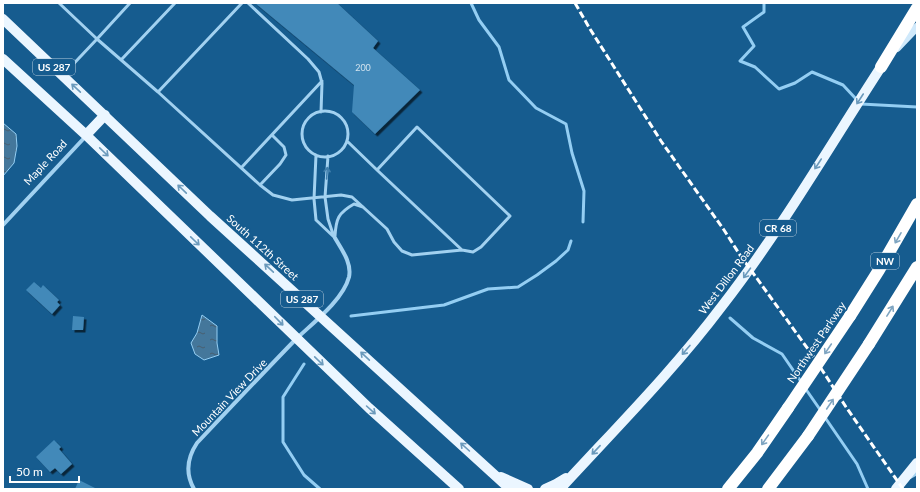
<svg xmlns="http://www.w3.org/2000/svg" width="920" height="492" font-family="Lato,sans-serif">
	<defs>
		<pattern id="water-ripples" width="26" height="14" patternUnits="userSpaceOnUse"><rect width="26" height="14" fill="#44779b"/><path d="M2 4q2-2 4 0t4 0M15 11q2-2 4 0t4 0" fill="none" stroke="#485f70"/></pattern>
		<filter id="shadow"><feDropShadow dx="2.5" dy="2.5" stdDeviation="0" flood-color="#0009"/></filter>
	</defs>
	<rect width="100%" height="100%" fill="#165c8f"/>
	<path fill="url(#water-ripples)" stroke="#94cef3" d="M3,123L16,134L17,146L14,163L3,176Z
		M202,315L217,326V343L219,355L204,360L195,354L191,343L197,333Z"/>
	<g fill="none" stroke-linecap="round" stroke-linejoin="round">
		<path stroke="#94cef3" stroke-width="3" d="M471,3L479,20L499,47L509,80L536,108L566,124L572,153L584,191L583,222
			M764,3V12L743,27L754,46L740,61L755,67L779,89L795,83L812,72L843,85L857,100
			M861,104L917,107
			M351,316L444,305L488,289L518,287L537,275L556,261L568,250L571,241
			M730,318L753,338L782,354L802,383
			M304,364L283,397V442L304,475L320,489
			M805,388L821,411
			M824,416L857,464L868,489"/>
	</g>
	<path fill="#4389b9" filter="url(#shadow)" d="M255,3H337L378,41L373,48L420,90L375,134L352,112L354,85Z
		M34,282L41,288L43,285L59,300L57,302L60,305L52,314L26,290Z
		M73,316L84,317L83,330H72Z
		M54,440L61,447L59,449L72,464L61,474L55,468L50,472L36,457Z
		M79,480L97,489H75Z"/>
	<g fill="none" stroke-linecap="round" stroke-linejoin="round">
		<path stroke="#a2d1f0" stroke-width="3" d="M59,3L97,39L130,3
			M248,3L308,59L319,72L322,83L321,112
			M121,60L175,3
			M64,74L97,39L158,92L260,185L273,195L292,200L341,195L352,197L387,229L394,242L402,251L412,255L462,250
			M158,92L242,3
			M302 134a23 23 0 1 1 46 0a23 23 0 1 1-46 0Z
			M417,127L510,216L481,247L473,252L462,250L377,170Z
			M347,141L377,170
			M316,155L314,199L316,220L335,238
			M328,156L325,197L328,219L334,237
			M241,168L322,81
			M260,185L280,164L286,155L284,147L272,135
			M335,236C336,219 338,213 354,204L363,207"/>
		<path stroke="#a2d1f0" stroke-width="4" d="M3,225L86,136
			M910,477L917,473
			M194,489C185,473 187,458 197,443C230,408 263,373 296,339C313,323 343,300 349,277C352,263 342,250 335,238"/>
		<path stroke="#d0e9fb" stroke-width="8" d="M897,48L917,27"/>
		<path stroke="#ebf6ff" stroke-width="10" d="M3,19L210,216L510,489
			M3,59L86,135L369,408L459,489
			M86,135L105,115
			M501,477L528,489
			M545,489L556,484L566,478
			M560,489C615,429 673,371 722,306C781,230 829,147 881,67
			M896,489L917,463"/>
		<path stroke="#fff" stroke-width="12" d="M881,67L917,8
			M850,316L879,270L917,204
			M869,344L917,267
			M728,489L757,453L788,408
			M768,489L808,436"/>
		<path stroke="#fff" stroke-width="3" stroke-dasharray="7 3" stroke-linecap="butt" d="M575,3L590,29L661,141L724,230L740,255L813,356L846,407L903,489"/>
		<path stroke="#fff" stroke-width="12" d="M788,408L850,316
			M808,436L869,344"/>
	</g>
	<defs><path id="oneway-shaft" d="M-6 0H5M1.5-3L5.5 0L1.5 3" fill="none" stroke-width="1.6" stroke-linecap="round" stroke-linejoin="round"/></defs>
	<g stroke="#6b9abc">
		<use href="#oneway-shaft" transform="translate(76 88) rotate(-137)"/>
		<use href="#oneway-shaft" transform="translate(860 99) rotate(123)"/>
		<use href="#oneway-shaft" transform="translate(104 152) rotate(44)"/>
		<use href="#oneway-shaft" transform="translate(818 164) rotate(123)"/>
		<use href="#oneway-shaft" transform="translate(182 189) rotate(-136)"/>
		<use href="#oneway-shaft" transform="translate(195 241) rotate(44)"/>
		<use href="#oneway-shaft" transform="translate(269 268) rotate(-137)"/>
		<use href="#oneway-shaft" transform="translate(747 273) rotate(126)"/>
		<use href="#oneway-shaft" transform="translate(279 321) rotate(46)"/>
		<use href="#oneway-shaft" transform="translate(686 350) rotate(131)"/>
		<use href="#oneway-shaft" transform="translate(365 356) rotate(-137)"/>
		<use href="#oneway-shaft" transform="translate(319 361) rotate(44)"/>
		<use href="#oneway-shaft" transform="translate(371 410) rotate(42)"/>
		<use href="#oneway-shaft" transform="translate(465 447) rotate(-138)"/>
		<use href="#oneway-shaft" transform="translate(596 450) rotate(133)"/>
	</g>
	<use stroke="#407fac" href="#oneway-shaft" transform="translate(327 173) rotate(-86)"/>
	<g stroke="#7fa5c1">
		<use href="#oneway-shaft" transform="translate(898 238) rotate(120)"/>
		<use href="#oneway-shaft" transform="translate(890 311) rotate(-58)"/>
		<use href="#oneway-shaft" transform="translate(828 349) rotate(124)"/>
		<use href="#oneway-shaft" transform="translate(830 404) rotate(-56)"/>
		<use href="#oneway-shaft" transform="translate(765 440) rotate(125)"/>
	</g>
	<g text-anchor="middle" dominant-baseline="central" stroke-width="3" stroke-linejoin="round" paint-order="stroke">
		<g font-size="9" fill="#d0e2ee">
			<text x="363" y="67">200</text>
		</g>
		<g fill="#165c8f" stroke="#b9cedd" stroke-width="1">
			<rect x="33" y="59" width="42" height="16" rx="3"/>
			<rect x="760" y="220" width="36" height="16" rx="3"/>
			<rect x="871" y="253" width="28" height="16" rx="3"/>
			<rect x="281" y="291" width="42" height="16" rx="3"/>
		</g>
		<g font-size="10" font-weight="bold" fill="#fff">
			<text x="54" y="67">US 287</text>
			<text x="778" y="228">CR 68</text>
			<text x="885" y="261">NW</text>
			<text x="302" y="299">US 287</text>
		</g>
		<g font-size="11" fill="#fff" stroke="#165c8f">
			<text transform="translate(45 162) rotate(-47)">Maple Road</text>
			<text transform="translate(263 247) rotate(42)">South 112th Street</text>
			<text transform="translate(726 279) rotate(-53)">West Dillon Road</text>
			<text transform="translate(816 342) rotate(-56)">Northwest Parkway</text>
			<text transform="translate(229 397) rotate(-46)">Mountain View Drive</text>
		</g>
	</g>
	<rect width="920" height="492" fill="none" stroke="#ffffff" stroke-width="8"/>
	<path d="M10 476v6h69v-6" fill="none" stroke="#ffffff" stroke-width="2"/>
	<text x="16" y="476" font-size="12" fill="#ffffff" stroke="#165c8f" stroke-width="3" paint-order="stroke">50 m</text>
</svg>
